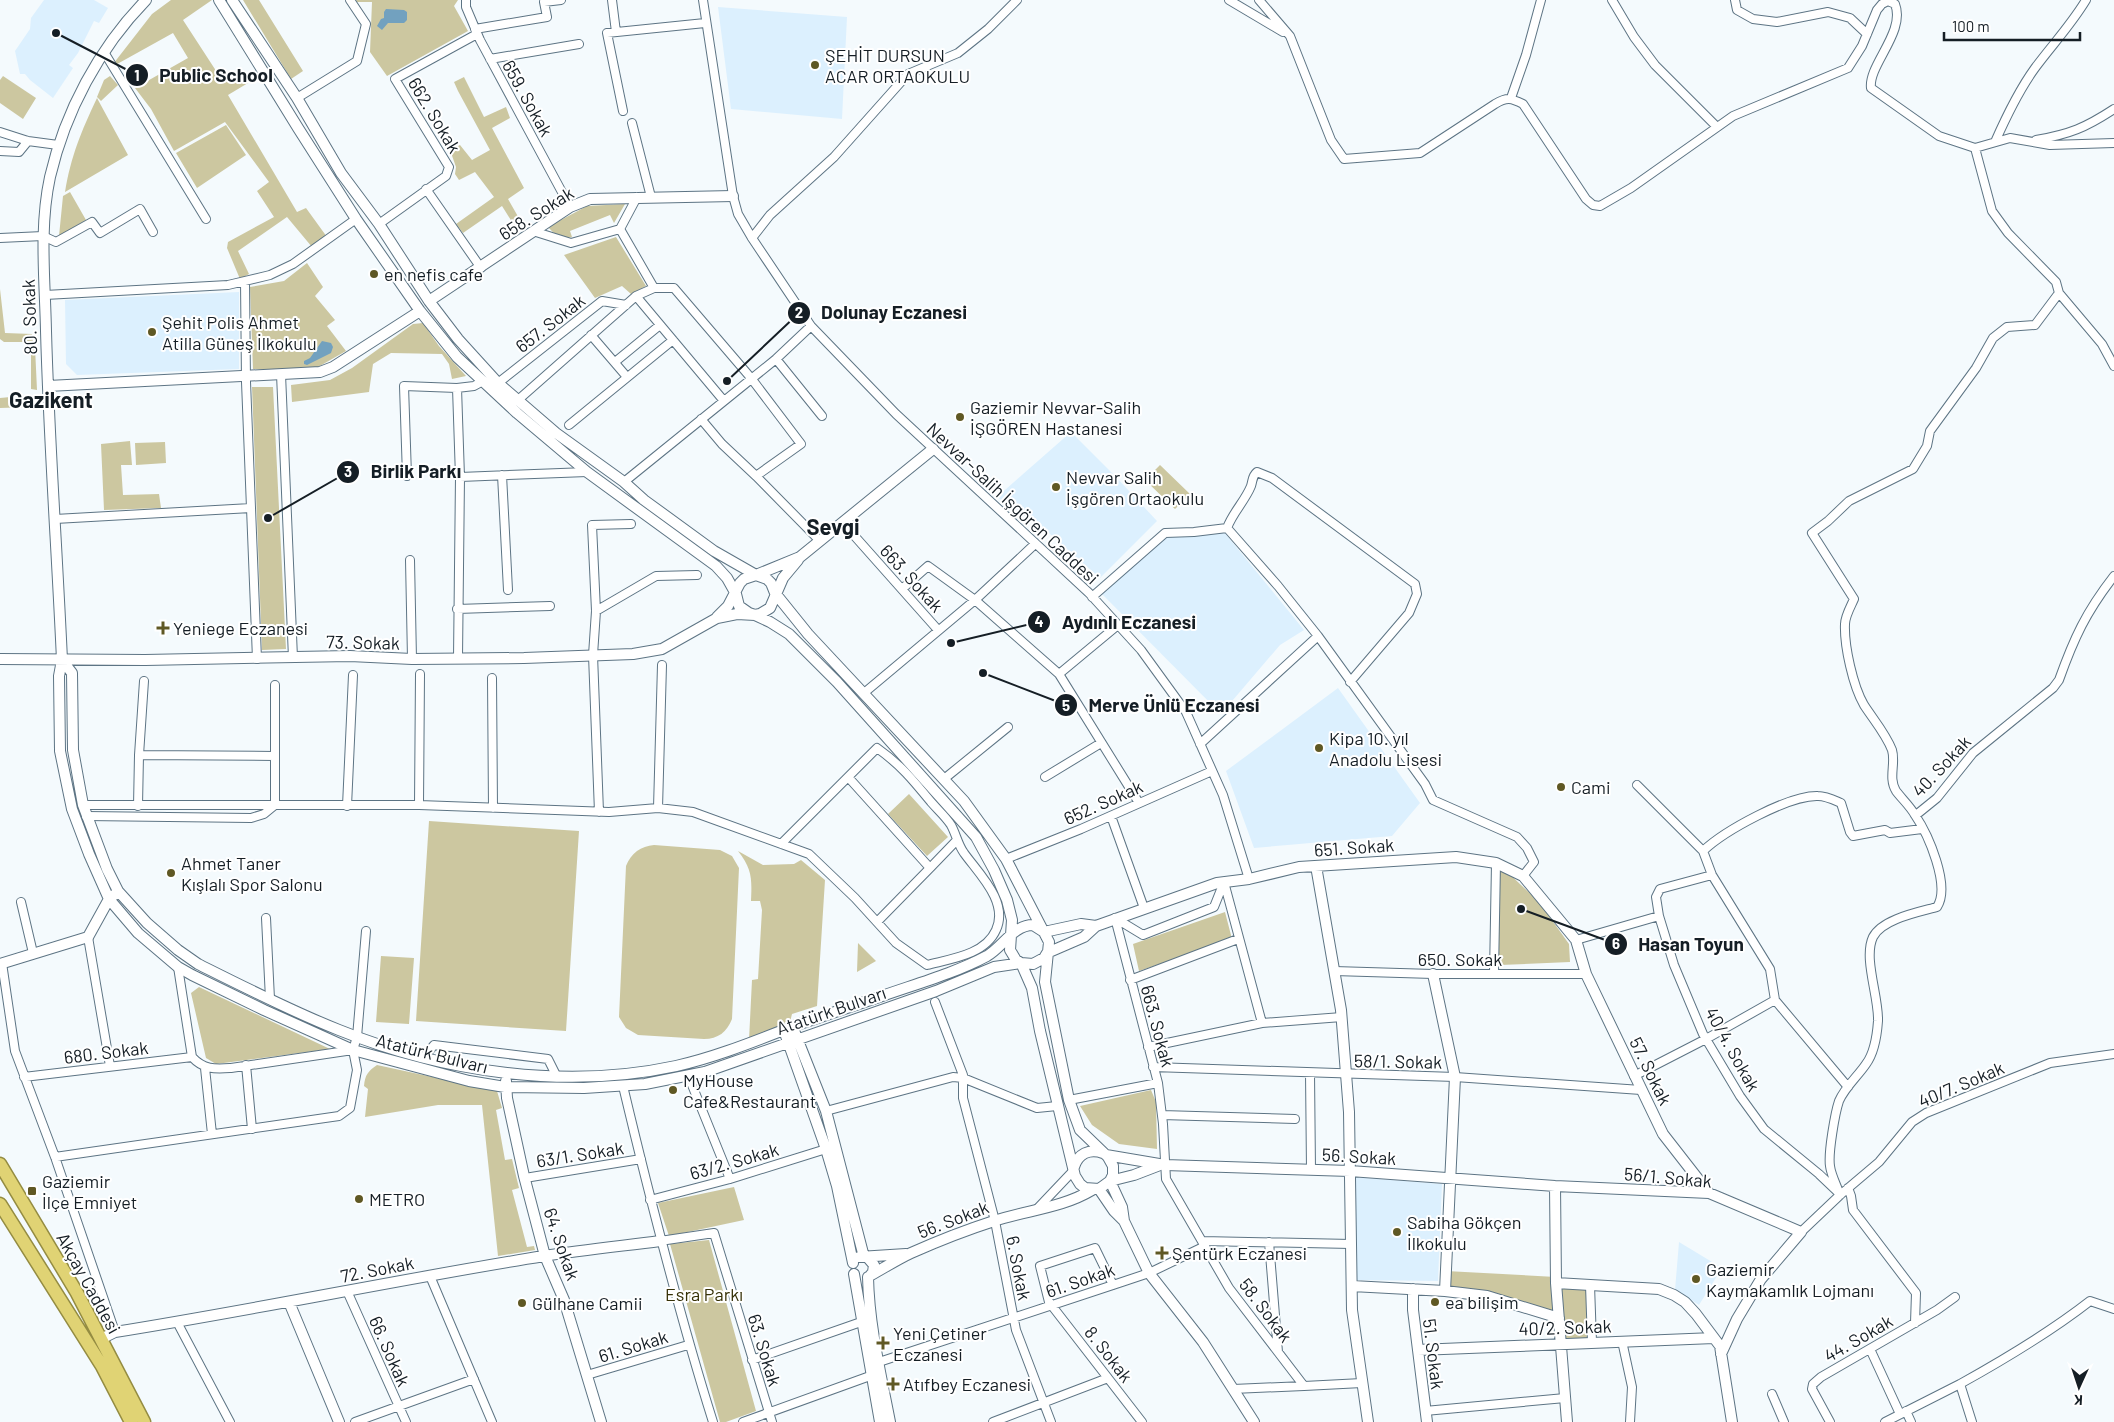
<svg xmlns="http://www.w3.org/2000/svg" width="2114" height="1422" font-family="Barlow,sans-serif">
	<rect width="100%" height="100%" fill="#f4fafd"/>
	<path fill="#dcf0fe" d="M44,0H94L108,8L99,23L94,21L78,53L69,65L73,68L53,98L30,80L25,74H20L15,51L30,29L31,18Z
		M718,7L847,17L842,119L731,109Z
		M239,292V369L77,375L66,364L65,300Z
		M1071,432L1116,477L1157,521L1100,578L1049,533L997,497Z
		M1224,532L1304,630L1280,645L1221,714L1101,593L1164,537Z
		M1338,688L1420,803L1392,836L1254,848L1226,771Z
		M1354,1177L1442,1184L1438,1281L1354,1280Z
		M1679,1242L1722,1268L1699,1305L1675,1290Z"/>
	<path fill="#ccc7a0" d="M171,0H212L183,20L222,80L240,73L248,83L228,95L297,212L306,208L327,237L312,247L287,217L238,251L249,274L240,279L227,248L228,242L274,217L257,191L269,182L225,122L174,151L151,109L135,88L188,58L173,33L110,68L152,14Z
		M243,0H259L303,71L291,79Z
		M356,0H458L454,6L468,31L387,76L370,52L372,2H357Z
		M3,76L36,98L23,119L0,103V80Z
		M110,76L118,85L101,101L97,97L104,80Z
		M464,77L484,117L506,107L510,118L492,128L524,188L508,199L520,220L514,225L502,206L463,233L456,224L494,197L475,172L459,180L455,174L456,167L450,150L460,145L472,160L490,150L458,91L454,82Z
		M97,98L128,155L65,192C71,156 81,132 97,98Z
		M226,125L246,155L197,188L176,153Z
		M70,192L86,220L59,236L63,196Z
		M625,204L614,223L610,215L570,231L572,237C561,239 555,235 548,227L587,206Z
		M616,237L646,286L631,294L622,286L595,298L564,255Z
		M307,263L323,287L315,296L335,320L327,326L346,351L318,367L283,371L253,369L250,287L284,281Z
		M0,289L5,333L32,334L33,342H4L0,339Z
		M423,323L439,346L466,376L452,379L449,364L442,354L391,353L373,364L369,392L292,402L291,385L330,380L352,368L413,324Z
		M35,346V347L37,390L31,389V347Z
		M252,387H273L286,649L262,650Z
		M31,395V407L0,408V398Z
		M130,441L132,465H121L123,495L159,494L161,508L104,510L101,444Z
		M165,442L166,463L136,465L135,443Z
		M1160,465L1190,494L1175,509L1145,480Z
		M909,794L948,837L927,856L888,814Z
		M429,821L579,831L566,1031L416,1021Z
		M654,845L720,850L732,856L739,868L732,1019C727,1032 718,1039 704,1039L638,1035L626,1028L619,1017L626,866C631,853 641,846 654,845Z
		M738,851L763,865L794,864L801,860L825,880L817,1006L792,1014L789,1026L749,1040L752,980L758,979L762,910L760,901H751C752,878 752,869 738,851Z
		M1500,865L1539,902L1569,944L1570,962L1500,965L1496,963Z
		M1225,912L1232,939L1139,971L1133,944Z
		M858,943L876,961L857,972Z
		M381,956L414,958L409,1024L376,1022Z
		M199,987L330,1049L216,1064L206,1058L191,993Z
		M377,1065L497,1091L502,1108L496,1110L505,1160L512,1159L519,1188L512,1190L527,1247L534,1246L535,1250L498,1256L482,1105H438L365,1117L368,1089L364,1086C365,1075 368,1071 377,1065Z
		M1151,1090L1156,1102L1157,1149L1119,1144L1092,1125L1080,1106Z
		M734,1187L744,1220L669,1236L658,1203Z
		M709,1240L756,1411L726,1422H720L670,1244Z
		M1446,1271L1556,1277V1283L1590,1285L1592,1342L1561,1343L1559,1318L1445,1291Z"/>
	<path fill="#72a1bf" d="M386,9L404,10L407,12V20L404,23H388L382,30L377,26L381,19L384,18V12Z
		M322,341L331,343L333,347L331,353L307,365L304,364V361L310,358Z"/>
	<g fill="none" stroke-linecap="round" stroke-linejoin="round">
		<g stroke="#5d7484" stroke-width="10">
			<path id="minor" d="M466,0V7L480,40L570,207
				M612,0L616,32
				M703,0L733,196L738,214L752,238L811,326L896,414L1089,593L1141,650L1186,712L1223,795L1249,879
				M1229,0L1283,32
				M1259,0L1290,36L1331,140L1344,159L1420,153L1495,104C1507,97 1511,98 1523,104L1586,199L1593,205L1600,206L1631,188L1733,116L1848,68L1862,46L1877,10L1882,4L1888,1L1895,4C1906,32 1868,65 1871,88L1939,136L1975,148L2010,138L2050,145L2114,143
				M1612,0L1634,37L1655,65L1717,127
				M1735,0L1737,10L1753,19L1777,22L1828,12L1850,18L1867,34
				M475,29L547,17L544,2L561,0
				M104,52L206,219
				M490,59L579,44
				M297,98L357,61L366,24L350,0
				M1511,98L1526,55L1541,0
				M623,111L607,33L705,23
				M632,123L651,197
				M0,132L28,141L58,145
				M2036,140C2070,134 2085,128 2114,109
				M1995,142C2006,117 2019,90 2035,68C2052,45 2071,25 2086,0
				M0,151L19,152L28,141
				M426,189L481,268
				M379,224L446,176L449,167L395,79L477,34
				M620,229L654,288H674L751,378L801,444L756,476L722,444L701,419
				M536,232L571,243L620,229L637,197
				M0,238L43,236L56,242L92,222L100,233L140,209L153,232
				M752,238L770,215L834,157L908,74L958,53L988,29L1017,0
				M245,281L246,382L251,508
				M2059,293L2102,344L2114,366
				M45,295L228,285L270,275L293,264L356,219
				M636,296L654,288
				M591,335L627,377
				M776,359L822,416
				M615,362L660,325
				M281,374L293,658
				M498,383L602,301L626,305
				M457,388L474,386L483,381
				M518,400L636,296L724,401
				M569,425L673,340
				M502,475L508,590
				M407,476L404,386L457,388L460,477L587,472
				M756,476L820,541
				M624,482L776,359L811,326
				M55,519L251,508L257,659
				M843,523L938,630
				M1227,528C1233,512 1245,501 1251,486C1253,480 1252,476 1257,472L1272,478L1415,584L1417,594L1409,613L1350,682
				M410,560L412,659
				M902,589L928,566L975,600L1059,674
				M1092,597L1165,533L1194,532L1227,528L1278,586L1318,636L1425,784L1433,800L1517,837L1527,848L1534,862L1523,876
				M457,609L550,606
				M596,611L656,576L697,575
				M1118,625L1059,674L1139,803
				M458,658L460,477
				M492,678L493,808
				M144,681L139,755L275,756
				M864,693L975,600L1035,544
				M1200,744L1318,636
				M848,777L930,868L957,840
				M1045,777L1101,743
				M944,779L1008,727
				M1637,785L1703,851L1712,875L1770,969L1775,1000L1848,1087
				M83,805H419L609,812L658,808L693,812L809,854L855,898L896,943L927,965C950,959 985,955 996,930C1009,902 979,874 964,853C958,845 956,834 951,825C946,817 938,810 931,802C913,780 901,765 877,748L781,844
				M419,805L420,674
				M138,806L139,755
				M347,806L353,675
				M658,808L662,665
				M599,812L593,655L596,611L592,525L631,524
				M1916,815L1937,798L1973,753L2053,688L2059,680C2074,638 2086,612 2114,576
				M86,816L251,818L264,814L275,805V685
				M1111,816L1144,908
				M1703,851C1724,831 1789,795 1818,796C1826,796 1834,800 1841,803L1850,832L1853,836L1885,830L1890,833L1922,829
				M1006,859L1081,829L1212,771
				M21,902L33,953
				M1659,916L1656,897L1660,889L1712,875
				M266,918L270,999
				M1115,918L1143,935L1214,907L1224,882L1262,1023
				M877,922L930,868
				M88,937L110,1066
				M1576,940L1659,916L1674,965L1703,1034L1740,1096L1764,1129L1819,1174L1839,1193
				M2,963L15,1051L55,1157L115,1332
				M178,967L192,1057C204,1070 215,1069 231,1068L353,1050
				M1334,971L1433,974H1586
				M1494,973L1496,863
				M1130,980L1238,939
				M935,1002L963,1075V1098L995,1221L1016,1330L1051,1422
				M1148,1047L1262,1023L1342,1017
				M424,1057L434,1045L548,1059L556,1075
				M246,1065L252,1129
				M1153,1067L1455,1077L1641,1090
				M205,1068L212,1134
				M1310,1073L1311,1170
				M1634,1076L1706,1039L1775,1000
				M24,1077L192,1057
				M1158,1083L1163,1124L1166,1179L1229,1288L1304,1386L1362,1383
				M692,1085L730,1179
				M623,1086C650,1199 678,1311 713,1422
				M1069,1100L1158,1083L1115,918
				M826,1111L953,1077L963,1078L1037,1108L1057,1106
				M1162,1115L1295,1119
				M55,1157L339,1116L350,1108L357,1070L353,1050L357,1037L366,931
				M525,1178L641,1159
				M1848,1188L1851,1196L1853,1210L1916,1293L1915,1323
				M1840,1195C1837,1186 1831,1175 1830,1166C1828,1153 1835,1113 1839,1101C1845,1087 1858,1076 1866,1064C1875,1052 1877,1035 1878,1021C1879,997 1863,958 1873,937C1882,919 1919,912 1937,907C1951,886 1928,834 1915,815C1910,806 1902,799 1896,791C1888,778 1896,763 1892,750C1886,734 1873,719 1864,705C1853,686 1844,646 1845,624C1845,616 1851,606 1854,599L1812,533L1828,521L1849,501L1913,469L1927,446L1930,431L1976,368L1993,338L2007,327L2035,325L2059,293L2056,282L2008,233L1992,211L1975,148
				M650,1200L730,1179L826,1149
				M1037,1209L1074,1170
				M1801,1232L1840,1195L1879,1162L1912,1122L1926,1113L2050,1063L2114,1054
				M660,1241L714,1233L772,1422
				M1202,1241L1351,1244
				M1269,1242L1278,1352
				M430,1276L492,1422
				M1113,1285L1095,1248L1040,1266L1049,1302L1142,1422
				M1590,1285L1592,1342
				M347,1291L406,1422
				M177,1322L230,1422
				M1622,1341L1632,1387L1630,1422
				M1870,1349L1900,1414
				M752,1360L861,1322
				M879,1362L1113,1285L1149,1273L1205,1246
				M587,1375L688,1345
				M1960,1384C2005,1359 2049,1333 2090,1301L2114,1309
				M1233,1389L1304,1386
				M1772,1394L1784,1422
				M1425,1411L1565,1398
				M1906,1411L1911,1422
				M355,1422L474,1379
				M743,1422L870,1376
				M993,1422L1108,1378
				M1830,1422L1812,1389L1813,1384L1821,1377L1937,1310L1955,1297
				M1885,1422L1960,1384L1972,1422"/>
		</g>
		<g stroke="#5d7484" stroke-width="12">
			<path id="tertiary" d="M146,0C99,48 65,112 50,177C39,228 45,280 46,331C49,441 57,550 62,660L59,676L60,751L72,809L89,854L109,899L138,933L178,967L192,975L264,1010L353,1050L469,1081L505,1087L584,1088L645,1084L705,1072L936,991L994,967L1021,963L1033,964L1044,958L1047,953L1084,937L1096,926L1217,883L1249,879L1299,867L1456,857L1496,863L1523,876L1576,940L1586,974L1663,1134L1709,1193
				M219,0L298,128L356,219L420,311L457,357L517,413L587,472L716,566L727,578L736,594L739,606L749,613L755,615L760,614L770,608L783,578L798,560
				M232,0L297,98L341,173L379,224L429,301L458,339L498,383L556,433L624,482L644,500L714,551L756,575L800,557L933,449
				M429,301L570,207L590,199L733,196
				M48,386L320,372L333,367L420,311
				M717,617L728,606L740,583L744,579L756,575L767,579L771,583L775,593L808,634L964,801L1006,859L1049,942L1045,982L1069,1100L1080,1130L1108,1157L1113,1166V1175L1110,1181L1099,1189L1085,1188L1080,1184L1075,1176L1040,1031L1032,988L1021,963
				M0,659L145,660L350,656L412,659L524,658L633,654L662,649L717,618L737,614L755,615L770,622L789,634L837,682L976,837L994,870L1007,900L1012,920L1010,950L1016,960L1021,963
				M62,660L72,673L73,750L83,805L107,869L118,891L147,923L178,950L198,964C244,987 291,1011 339,1030C443,1072 565,1090 676,1066C716,1057 755,1041 794,1026C823,1016 853,1006 882,996C916,984 955,973 987,956C1003,947 1013,925 1033,925L1044,932
				M1316,866L1341,1010L1349,1112L1352,1310L1368,1422
				M1044,932L1081,924L1096,926
				M0,964L88,937L109,899L114,895
				M795,1033L826,1111L864,1257
				M786,1036L826,1149L837,1186L853,1263
				M506,1081L507,1098L524,1176L545,1256L564,1300L601,1422
				M1106,1155L1165,1165L1350,1171L1555,1186L1709,1193L1801,1232L1761,1279L1737,1319L1721,1354
				M1074,1167C1078,1154 1089,1148 1103,1153
				M1110,1181L1122,1207L1124,1221L1149,1273L1203,1342L1254,1422
				M1110,1181L1134,1175L1160,1165
				M1555,1186L1556,1283L1659,1289L1674,1295L1685,1302L1696,1314L1720,1346L1732,1422
				M1099,1189L1114,1211L1124,1221
				M859,1257L906,1254
				M868,1258L874,1265L873,1272L869,1277
				M854,1274L880,1422
				M871,1275C884,1268 898,1259 911,1253C938,1241 966,1230 994,1221C1027,1210 1062,1208 1092,1190
				M868,1277C869,1326 881,1375 890,1422
				M1556,1283L1567,1422
				M1352,1286L1445,1291L1455,1077L1433,974
				M1413,1289V1310L1427,1422
				M1445,1291L1487,1296L1559,1318
				M289,1302L339,1422
				M101,1339L115,1332C259,1309 401,1279 544,1256C582,1250 621,1246 660,1241
				M1418,1350L1714,1338"/>
		</g>
		<g stroke="#948c42" stroke-width="15">
			<path id="trunk" d="M0,1164L77,1293L144,1422
				M0,1204L102,1366L131,1422"/>
		</g>
		<use href="#minor" stroke="#fff" stroke-width="8"/>
		<use href="#tertiary" stroke="#fff" stroke-width="10"/>
		<use href="#trunk" stroke="#e0d374" stroke-width="12"/>
	</g>
	<g fill="#5f5824" stroke="#fff" stroke-width="2">
		<circle cx="815" cy="65" r="5"/>
		<circle cx="374" cy="274" r="5"/>
		<circle cx="152" cy="332" r="5"/>
		<circle cx="960" cy="417" r="5"/>
		<circle cx="1056" cy="487" r="5"/>
		<path d="M160.5 620.5h5v5h5v5h-5v5h-5v-5h-5v-5h5z"/>
		<circle cx="1319" cy="748" r="5"/>
		<circle cx="1561" cy="787" r="5"/>
		<circle cx="171" cy="873" r="5"/>
		<circle cx="673" cy="1090" r="5"/>
		<rect x="27" y="1186" width="10" height="10" rx="2.5"/>
		<circle cx="359" cy="1199" r="5"/>
		<circle cx="1397" cy="1232" r="5"/>
		<path d="M1159.5 1245.5h5v5h5v5h-5v5h-5v-5h-5v-5h5z"/>
		<circle cx="1696" cy="1279" r="5"/>
		<circle cx="1435" cy="1302" r="5"/>
		<circle cx="522" cy="1303" r="5"/>
		<path d="M880.5 1335.5h5v5h5v5h-5v5h-5v-5h-5v-5h5z"/>
		<path d="M890.5 1376.5h5v5h5v5h-5v5h-5v-5h-5v-5h5z"/>
	</g>
	<g text-anchor="middle" dominant-baseline="central" stroke-width="4" stroke-linejoin="round" paint-order="stroke">
		<g font-size="18" fill="#151e25" stroke="#fff" text-anchor="start">
			<text x="825" y="55">ŞEHİT DURSUN<tspan x="825" dy="21">ACAR ORTAOKULU</tspan></text>
			<text x="384" y="274">en nefis cafe</text>
			<text x="162" y="322">Şehit Polis Ahmet<tspan x="162" dy="21">Atilla Güneş İlkokulu</tspan></text>
			<text x="970" y="407">Gaziemir Nevvar-Salih<tspan x="970" dy="21">İŞGÖREN Hastanesi</tspan></text>
			<text x="1066" y="477">Nevvar Salih<tspan x="1066" dy="21">İşgören Ortaokulu</tspan></text>
			<text x="173" y="628">Yeniege Eczanesi</text>
			<text x="1329" y="738">Kipa 10. yıl<tspan x="1329" dy="21">Anadolu Lisesi</tspan></text>
			<text x="1571" y="787">Cami</text>
			<text x="181" y="863">Ahmet Taner<tspan x="181" dy="21">Kışlalı Spor Salonu</tspan></text>
			<text x="683" y="1080">MyHouse<tspan x="683" dy="21">Cafe&amp;Restaurant</tspan></text>
			<text x="42" y="1181">Gaziemir<tspan x="42" dy="21">İlçe Emniyet</tspan></text>
			<text x="369" y="1199">METRO</text>
			<text x="1407" y="1222">Sabiha Gökçen<tspan x="1407" dy="21">İlkokulu</tspan></text>
			<text x="1172" y="1253">Şentürk Eczanesi</text>
			<text x="1706" y="1269">Gaziemir<tspan x="1706" dy="21">Kaymakamlık Lojmanı</tspan></text>
			<text x="1445" y="1302">ea bilişim</text>
			<text x="532" y="1303">Gülhane Camii</text>
			<text x="893" y="1333">Yeni Çetiner<tspan x="893" dy="21">Eczanesi</tspan></text>
			<text x="903" y="1384">Atıfbey Eczanesi</text>
		</g>
		<g font-size="18" fill="#151e25" stroke="#fff">
			<text transform="translate(528 98) rotate(61)">659. Sokak</text>
			<text transform="translate(435 115) rotate(59)">662. Sokak</text>
			<text transform="translate(536 213) rotate(-32)">658. Sokak</text>
			<text transform="translate(29 317) rotate(-92)">80. Sokak</text>
			<text transform="translate(550 323) rotate(-38)">657. Sokak</text>
			<text transform="translate(1013 503) rotate(43)">Nevvar-Salih İşgören Caddesi</text>
			<text transform="translate(912 578) rotate(48)">663. Sokak</text>
			<text transform="translate(363 642) rotate(1)">73. Sokak</text>
			<text transform="translate(1941 766) rotate(-47)">40. Sokak</text>
			<text transform="translate(1103 802) rotate(-24)">652. Sokak</text>
			<text transform="translate(1354 847) rotate(-4)">651. Sokak</text>
			<text x="1460" y="959">650. Sokak</text>
			<text transform="translate(831 1010) rotate(-19)">Atatürk Bulvarı</text>
			<text transform="translate(1158 1026) rotate(75)">663. Sokak</text>
			<text transform="translate(1733 1049) rotate(61)">40/4. Sokak</text>
			<text transform="translate(106 1052) rotate(-7)">680. Sokak</text>
			<text transform="translate(432 1053) rotate(14)">Atatürk Bulvarı</text>
			<text transform="translate(1398 1061) rotate(1)">58/1. Sokak</text>
			<text transform="translate(1651 1071) rotate(64)">57. Sokak</text>
			<text transform="translate(1961 1084) rotate(-23)">40/7. Sokak</text>
			<text transform="translate(580 1154) rotate(-9)">63/1. Sokak</text>
			<text transform="translate(1359 1156) rotate(3)">56. Sokak</text>
			<text transform="translate(734 1161) rotate(-16)">63/2. Sokak</text>
			<text transform="translate(1668 1177) rotate(5)">56/1. Sokak</text>
			<text transform="translate(953 1219) rotate(-21)">56. Sokak</text>
			<text transform="translate(562 1244) rotate(71)">64. Sokak</text>
			<text transform="translate(1019 1268) rotate(79)">6. Sokak</text>
			<text transform="translate(377 1269) rotate(-11)">72. Sokak</text>
			<text transform="translate(1080 1280) rotate(-19)">61. Sokak</text>
			<text transform="translate(89 1283) rotate(61)">Akçay Caddesi</text>
			<text transform="translate(1266 1310) rotate(53)">58. Sokak</text>
			<text transform="translate(1565 1327) rotate(-2)">40/2. Sokak</text>
			<text transform="translate(1858 1338) rotate(-30)">44. Sokak</text>
			<text transform="translate(633 1346) rotate(-17)">61. Sokak</text>
			<text transform="translate(765 1350) rotate(73)">63. Sokak</text>
			<text transform="translate(390 1351) rotate(66)">66. Sokak</text>
			<text transform="translate(1109 1354) rotate(52)">8. Sokak</text>
			<text transform="translate(1434 1354) rotate(83)">51. Sokak</text>
		</g>
		<g font-size="18" fill="#363107" stroke="#fff">
			<text x="704" y="1294">Esra Parkı</text>
		</g>
		<g font-size="22" font-weight="bold" fill="#151e25" stroke="#fff">
			<text x="51" y="399">Gazikent</text>
			<text x="833" y="526">Sevgi</text>
		</g>
	</g>
	<path fill="none" stroke="#151e25" stroke-width="2" d="M56 33L137 75M727 381L799 313M268 518L348 472M951 643L1039 622M983 673L1066 705M1521 909L1616 944"/>
	<g fill="#151e25" stroke="#fff" stroke-width="2">
		<circle cx="56" cy="33" r="5"/>
		<circle cx="727" cy="381" r="5"/>
		<circle cx="268" cy="518" r="5"/>
		<circle cx="951" cy="643" r="5"/>
		<circle cx="983" cy="673" r="5"/>
		<circle cx="1521" cy="909" r="5"/>
		<circle cx="137" cy="75" r="12"/>
		<circle cx="799" cy="313" r="12"/>
		<circle cx="348" cy="472" r="12"/>
		<circle cx="1039" cy="622" r="12"/>
		<circle cx="1066" cy="705" r="12"/>
		<circle cx="1616" cy="944" r="12"/>
	</g>
	<g font-size="15" text-anchor="middle" font-weight="bold" fill="#fff">
		<text x="137" y="81">1</text>
		<text x="799" y="318">2</text>
		<text x="348" y="477">3</text>
		<text x="1039" y="627">4</text>
		<text x="1066" y="711">5</text>
		<text x="1616" y="949">6</text>
	</g>
	<g font-size="19" text-anchor="middle" font-weight="bold" fill="#151e25" stroke="#fff" stroke-width="4" stroke-linejoin="round" paint-order="stroke">
		<text x="216" y="82">Public School</text>
		<text x="894" y="319">Dolunay Eczanesi</text>
		<text x="416" y="478">Birlik Parkı</text>
		<text x="1129" y="629">Aydınlı Eczanesi</text>
		<text x="1174" y="712">Merve Ünlü Eczanesi</text>
		<text x="1691" y="951">Hasan Toyun</text>
	</g>
	<g transform="translate(2079 1387) rotate(183)" stroke="#ffffff" stroke-width="4" paint-order="stroke">
	<path d="M0-4L9 19L0 12L-9 19Z" fill="#151e25"/>
	<text y="-8" font-size="14" font-weight="bold" text-anchor="middle" fill="#151e25">K</text>
	</g>
	<path d="M1944 32v8h136v-8" fill="none" stroke="#151e25" stroke-width="2.5"/>
	<text x="1952" y="32" font-size="15" fill="#151e25" stroke="#ffffff" stroke-width="4" paint-order="stroke">100 m</text>
</svg>
